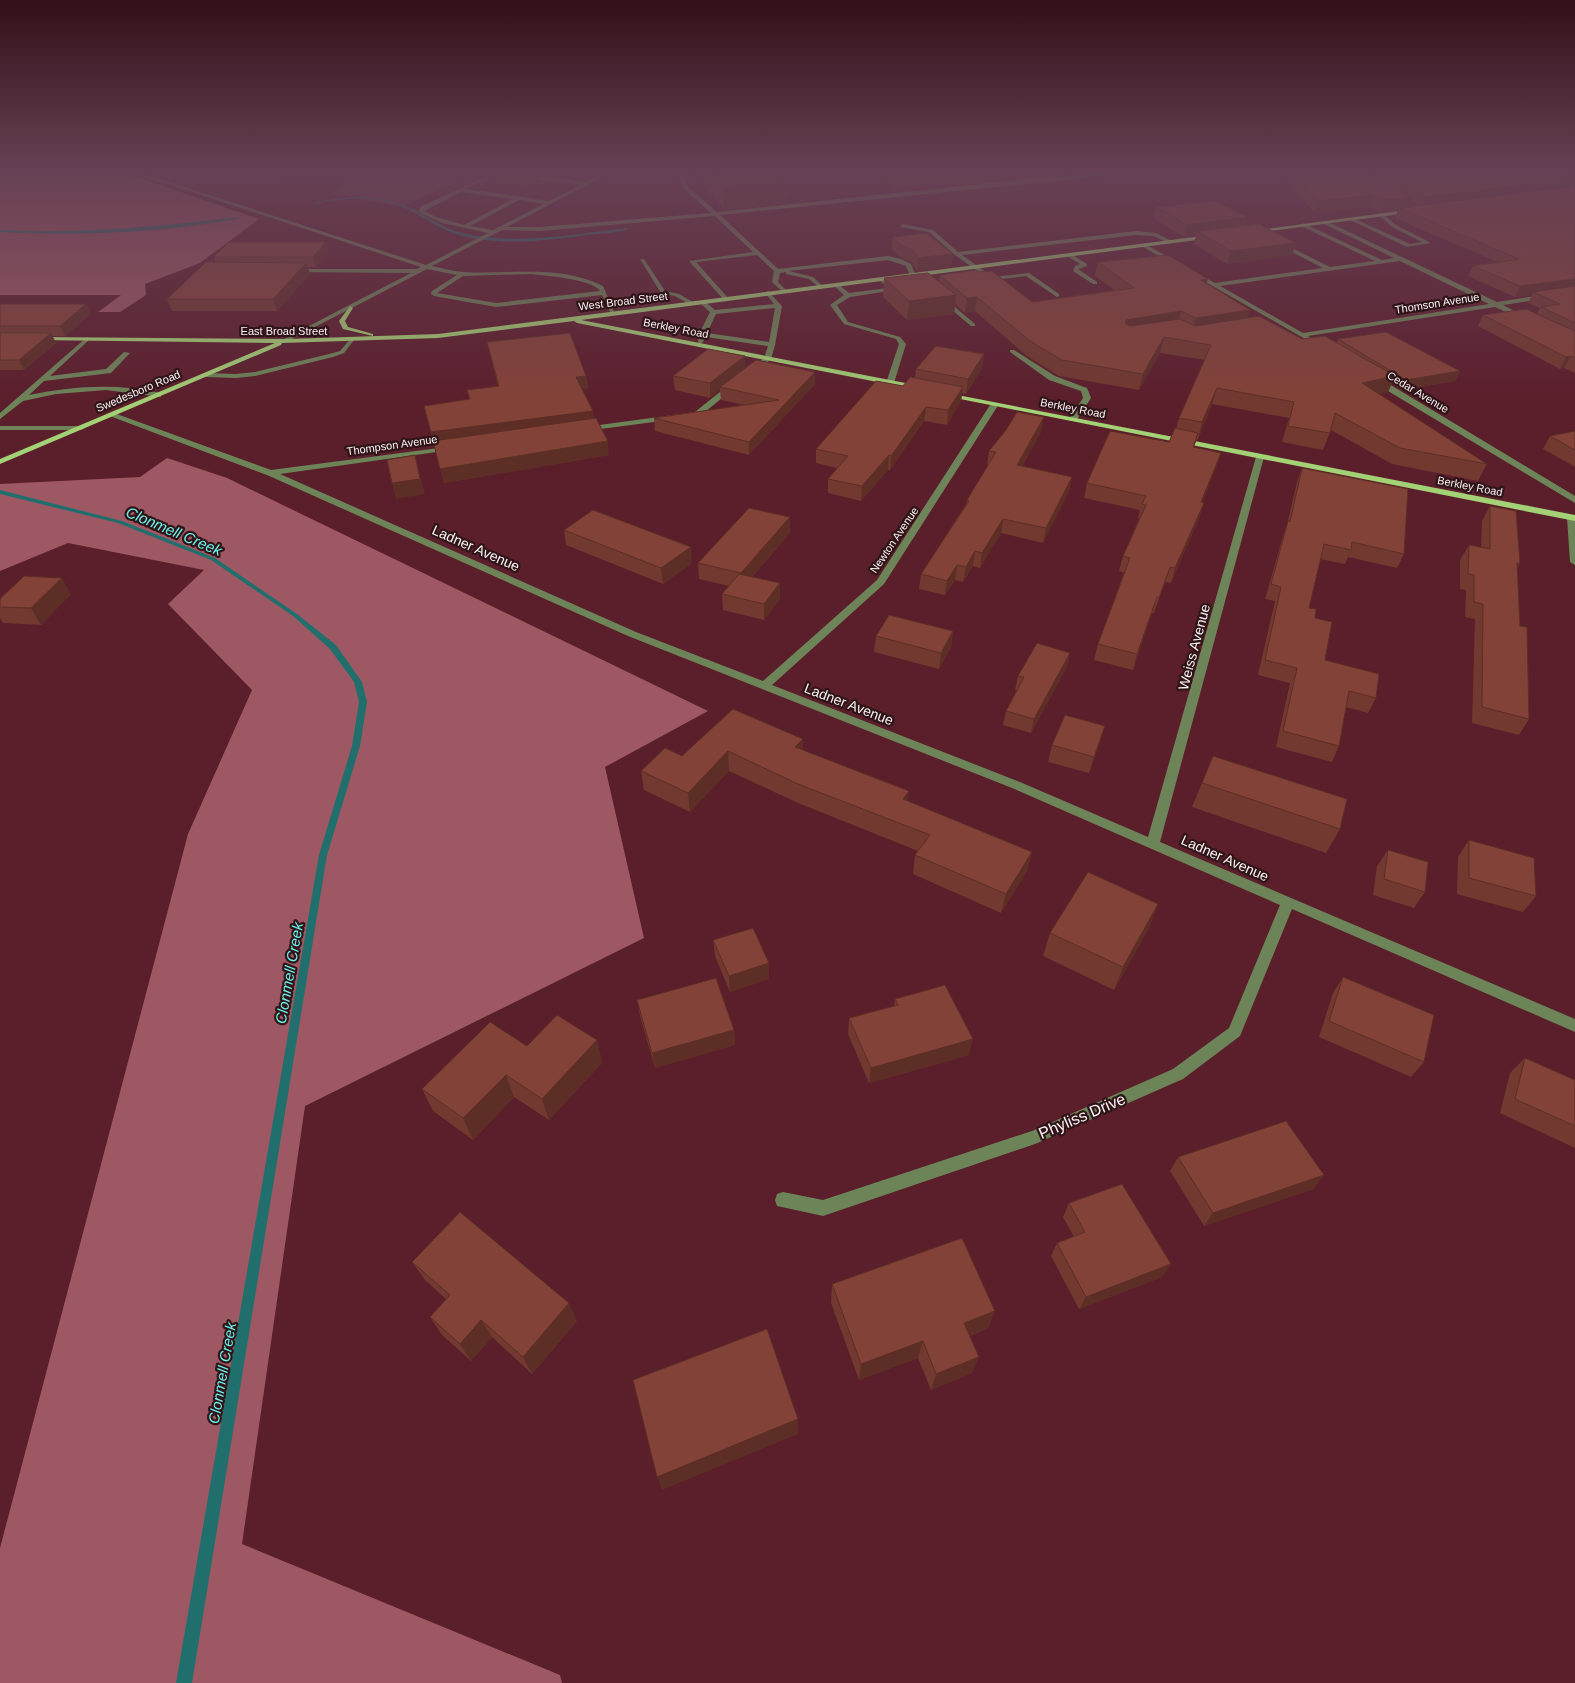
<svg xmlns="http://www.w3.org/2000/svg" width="1575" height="1683" font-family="Helvetica,sans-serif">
	<rect width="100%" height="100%" fill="#5b1e2b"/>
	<path fill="#6a3c43" d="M287,170H484L401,207L334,194L346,181H279L290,171Z"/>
	<path fill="#9e5863" d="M0,170H116L259,219L200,263L145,284L146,295L120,312H98L121,295H0Z
		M167,458L227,478L708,711L605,767L644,938L305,1106L242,1544L560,1675L562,1683H0V1548L188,834L252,690L168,604L204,570L68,543L0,571V484L140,477Z"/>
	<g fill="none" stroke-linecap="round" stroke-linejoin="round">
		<path fill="#216f6c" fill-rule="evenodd" d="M351,197C369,197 387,198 404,205C424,213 441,228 462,233C514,246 574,234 626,228L628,229C618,233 605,233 595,234C551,240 502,247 459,235C441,230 427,219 411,211C381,195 347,197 315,204L313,203L327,200Z
			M237,217L238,219C160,233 79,236 0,232V230C80,234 158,227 237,217Z
			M0,490L122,521L215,558L297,614L336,645L362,682L367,702L360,746L327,855L192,1683H176L319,855L352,746L359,702L354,682L330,649L293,616L211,560L118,523L0,494Z"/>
		<path fill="#6d8458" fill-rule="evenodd" d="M125,170H132L426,265L488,233L442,223L419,212L420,207L496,172L504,173L497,174L466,189L549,201L581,185L522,177L520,174L585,182L609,170H615L507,227H540L711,213L684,189L678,176L717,170H731L684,177L688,187L717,212L1113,170L1104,176L720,215L778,269L888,256L901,259L911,264L915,274L925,283L922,285L910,276L906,266L888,260L789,271L813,277L824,287L821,289L809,279L786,274V272L780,273L778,282L787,291L784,293L772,282L774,271L757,255L696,262L729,299L724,300L689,261L753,252L715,216L540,231L502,230L432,266C442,268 453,271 463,272C509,275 559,264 603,286L615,314H611L602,295L496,307L434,296L431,294L432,291L457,275L427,269L284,343L281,341L282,340L411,273L291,272L289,269H417L421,267ZM461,192L513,199L464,225L436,217L424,211ZM519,200L544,204L493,230L470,226ZM531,274C546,276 593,279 600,291L496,303L437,293L463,276Z
			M1382,213L1396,225L1431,243L1407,247L1348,219L1353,218L1410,244L1422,242L1392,227L1380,216Z
			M1324,222H1328L1497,302L1575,290V294L1503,305L1526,317V319L1524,320L1495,307L1308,336L1323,345L1324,346L1321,348L1190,273L1195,272L1215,283L1323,268L1276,244L1278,241L1330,267L1375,261L1301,226L1303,223L1382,260L1394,258L1324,224ZM1400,261L1489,304L1303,333L1220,286Z
			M902,224L933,230L958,252L1136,231L1156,233L1174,242L1169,243L1153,236L1136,235L962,255L993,277L1029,273L1059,294V296L1057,297L1026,276L986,281L987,278L955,255L929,232L900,227Z
			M1145,244L1177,262L1178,263L1173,264L1143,247Z
			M1067,254H1071L1087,264V266L1078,269L1097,282V284H1093L1073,271L1075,266L1080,264L1067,256Z
			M640,259H644L665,291L679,294L693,302V304H689L675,296L661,293Z
			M881,277L895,288V290L850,297L837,305L848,322L900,337L906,344L894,383L890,385L886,383L899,344L896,339L844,324L830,305L844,295L834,286V284H838L849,293L888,288L878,279Z
			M768,291L782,306L775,345L771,359L754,373L747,371L764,358L768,346L706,337L702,343H698L699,334L710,312L700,303V301H704L715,310L774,304L765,293ZM775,308L769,342L707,333L716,314Z
			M939,297H943L975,324V326H971L939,299Z
			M87,337L89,338V340L50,376L106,369L124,352L130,353L111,373L44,381L29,395C73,386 116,383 161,393V397L106,390L56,394L23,401L0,419V413Z
			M351,338L354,340L344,353L333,357L255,376L236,378L206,377L202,375L206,373L236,374L255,372L329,354L340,351Z
			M1010,350H1014L1055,376L1087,388L1091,398L1076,421L1069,419L1083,398L1081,391L1049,380L1010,352Z
			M1373,378H1379L1575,496V503L1373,382Z
			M731,383L738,385L700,416L585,431L581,429L585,427L695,412Z
			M992,402L999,404L884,584L772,685L1020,782L1148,837L1256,457L1263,455L1264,457L1160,842L1575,1019V1032L1292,909L1240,1036L1183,1079L1035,1144L823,1216L777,1206L775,1200L777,1194L783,1192L823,1200L1032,1131L1173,1069L1229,1028L1280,905L1012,788L628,636L267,475L107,415L114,413L271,470L454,446L455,448L451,450L280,474L636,632L763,681L877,580Z
			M0,426H81L85,428L81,430H0Z
			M1571,515L1575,517V565L1570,562L1567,518Z"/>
		<path fill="#a3d175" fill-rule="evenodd" d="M1414,209L1416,212L1255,233L1252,231Z
			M1210,235L1212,238L581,320L921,386L922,388L918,390L577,323L574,321L438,338L282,343L281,345L0,464V459L275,343L35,340L34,339L37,337L287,339L438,334Z
			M350,306L353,308L345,321L348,327L373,334V336L343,329L339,321Z
			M942,392L1575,515V521L945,396H942Z"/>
	</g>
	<path fill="#71392f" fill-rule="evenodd" d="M486,170H563L551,176L539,175L540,182L529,187L488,182Z
		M699,170H775L786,203L724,209L700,182Z
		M870,170H1073L1072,172L897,191Z
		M1287,170H1369L1371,172L1372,170H1575V373L1564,368L1560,369L1478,326L1483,315L1537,314L1540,308L1528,303L1532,295L1515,297L1468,276L1473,266L1497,262L1395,218L1398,210L1381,212L1369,207L1315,213L1284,180ZM1411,202L1419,205L1409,207Z
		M1156,207L1247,217L1245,225L1296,243L1292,255L1227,264L1194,244L1196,235L1184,237L1153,218Z
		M892,237L953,254L951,267L917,271L912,262L900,257L891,249Z
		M329,252L316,267H307L310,274L277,311H172L167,299L216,262L214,257Z
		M1098,262L1207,283L1250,310L1247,318L1302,339L1337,342L1338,339L1460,371L1455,381L1402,390L1392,383L1388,392L1379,394L1487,464L1478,481L1392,464L1331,430L1323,450L1282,442L1289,418L1212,404L1198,439H1197L1194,447L1221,453L1216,467L1202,503H1204L1199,518L1171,583L1165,582L1154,613H1152L1133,670L1094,660L1098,644L1124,573L1119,571L1123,556L1139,519H1138L1140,510L1084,498L1087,483L1169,442L1176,429L1179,418L1205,360L1160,353L1139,390L1059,376L1027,356L975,311L965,313L955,304L954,314L907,320L883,297L884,278L939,281L940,275L978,272L1032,302L1114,290L1095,276Z
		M0,304L91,314L65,336H52L56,343L24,370H0Z
		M487,342L586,376L588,388L582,389L609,455L444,483L424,406L469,399L498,386Z
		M984,354L982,368L966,394L962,393L961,401L947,425L924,421L890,470H888L861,501L828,493V479L837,468L816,463V449L903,386L915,378L916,369Z
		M745,356V368L815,372V384L749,455L655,431L654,418L744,405L721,400L720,390L710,398L675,390L673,376Z
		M1042,430L1022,466L1072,477L1069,491L1043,543L1001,533L980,568L973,566L963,582L955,580L945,595L919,589L921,574L966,504L967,500L988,465H987L989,451Z
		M1575,431V467L1543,449L1550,436Z
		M1302,468L1404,554L1397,568L1348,557L1345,564L1320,559L1309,608L1315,618L1325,660L1376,698L1368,713L1346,707L1339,746L1332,762L1276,747L1290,683L1258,675L1275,601L1265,599L1283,536L1287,525L1297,482Z
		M1490,506L1520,563L1517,568L1520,626L1529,719L1519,735L1472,723L1475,619L1465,617L1466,590L1460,589V560L1469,545L1481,548L1482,521Z
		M564,530L692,563L663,584L566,545Z
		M790,533L752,577L780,583V599L764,620L723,610L722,594L729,586L699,579L698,563Z
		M71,594L41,625L3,623L0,618V599Z
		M953,631L951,647L939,669L874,652L876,636Z
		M1070,653L1067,667L1031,733L1003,725L1006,711L1017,690H1015L1018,676Z
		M733,709L803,750L908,801L1032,852L1027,871L1001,913L913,874L915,855L918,851L798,803L729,771L690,812L644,790L641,771L682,756Z
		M1105,726L1100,742L1089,773L1048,762L1052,745Z
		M1213,756L1340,829L1326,853L1192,807Z
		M1469,840L1536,896L1523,912L1457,894L1458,857Z
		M1388,850L1425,892L1414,908L1373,895L1377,866Z
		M1158,904L1149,928L1114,990L1043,956L1050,933Z
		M713,940L769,979L730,992L715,956Z
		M1343,977L1424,1062L1411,1077L1319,1037L1333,993Z
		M895,999L969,1055L869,1083L848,1034L849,1018L894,1006Z
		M637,1000L734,1030L735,1045L655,1068L640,1016Z
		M597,1040L602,1063L549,1120L514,1097L473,1140L433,1111L422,1089L527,1046Z
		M1525,1058L1575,1080V1148L1500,1113L1510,1073Z
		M1178,1157L1324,1175L1313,1189L1204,1226L1170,1171Z
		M1069,1203L1171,1264L1162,1277L1079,1309L1051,1256L1057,1243L1074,1237L1063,1217Z
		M412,1262L577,1321L532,1374L492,1337L471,1361L442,1335L430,1317L446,1299L425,1280Z
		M832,1284L995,1311L988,1328L970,1336L972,1373L931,1390L918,1358L859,1380L831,1303Z"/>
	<path fill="#5c2e26" d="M528,170H538L540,182L529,187L527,171Z
		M551,170H563L551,176L550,171Z
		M899,170H1073L1072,172L897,191Z
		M1575,178V187L1422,207L1426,197Z
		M786,180V203L724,209L723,186Z
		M1373,195L1369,207L1315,213L1318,201Z
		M1413,197L1409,208H1399L1398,210L1381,212L1385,200Z
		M1247,217L1244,229L1197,231L1196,235L1184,237L1187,225Z
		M326,242L329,252L316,267L313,257Z
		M1296,243L1292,255L1227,264L1231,251Z
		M953,254L951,267L917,271L918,258Z
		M306,263L310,274L277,311L273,299Z
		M1208,279L1204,293L1201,280Z
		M1575,279V289L1533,292L1532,295L1515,297L1520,286Z
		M956,295L954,314L907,320L909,301Z
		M977,297L975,311L965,313L967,298Z
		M86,304L91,314L65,336L60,326Z
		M1250,310L1245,325L1192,333L1196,318Z
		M1181,311L1177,326L1123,335L1126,320Z
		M51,333L56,343L24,370L19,360Z
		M1164,337L1160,353L1139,390L1143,374Z
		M984,354L982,368L966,394L968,379Z
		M745,356V370L720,387V390L710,398V383Z
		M1571,356L1564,368L1560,369L1566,357Z
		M1460,371L1455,381L1402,390L1406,380Z
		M815,372V384L749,455V442Z
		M586,376L588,388L578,390L576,377Z
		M1395,376L1388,392L1356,399L1362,383Z
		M963,387L961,401L947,425L948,410Z
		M1217,388L1212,404L1198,439L1202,422Z
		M926,407L924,421L890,470L891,456Z
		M593,411L595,424L434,446L431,432Z
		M1044,417L1042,430L1014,479L1017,465Z
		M608,441L609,455L444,483L440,469Z
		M1221,453L1216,467L1196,518L1201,502Z
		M415,455L425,494L396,499L392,483Z
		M889,455L888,470L861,501L862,486Z
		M1072,477L1069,491L1043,543L1046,528Z
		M1204,503L1199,518L1171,583L1175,568Z
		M790,517V533L741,589V573Z
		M1003,519L1001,533L980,568L982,553Z
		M691,547L692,563L663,584L661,568Z
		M975,551L973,566L963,582L966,567Z
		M957,565L955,580L945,595L947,581Z
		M62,578L71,594L41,625L31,608Z
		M780,583V599L764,620V604Z
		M1157,597L1152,613L1133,670L1137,654Z
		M953,631L951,647L939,669L941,653Z
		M1070,653L1067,667L1031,733L1034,719Z
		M1105,726L1100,742L1089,773L1094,757Z
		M803,739V759L795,747Z
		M728,751L729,771L690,812L688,793Z
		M909,791L907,810L903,799Z
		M1032,852L1027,871L1001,913L1006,894Z
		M1158,904L1149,928L1114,990L1123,967Z
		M769,963V979L730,992L729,976Z
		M734,1030L735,1045L655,1068L652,1053Z
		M973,1039L969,1055L869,1083L871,1068Z
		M597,1040L602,1063L549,1120L542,1099Z
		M506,1075L514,1097L473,1140L463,1118Z
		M1324,1175L1313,1189L1204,1226L1213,1213Z
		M1171,1264L1162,1277L1079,1309L1086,1297Z
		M569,1303L577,1321L532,1374L523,1357Z
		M995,1311L988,1328L958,1340L964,1323Z
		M481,1320L492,1337L471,1361L460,1344Z
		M923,1341L918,1358L859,1380L861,1364Z
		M979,1357L972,1373L931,1390L936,1374Z
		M798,1419V1434L662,1490L657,1477Z"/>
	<path fill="#834237" stroke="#5c2e26" d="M708,170H775L786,180L723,186Z
		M1288,170H1369L1384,185L1413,197L1385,200L1373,195L1318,201Z
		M1377,170H1575V178L1426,197L1390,182Z
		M1575,186V279L1520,286L1473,266L1519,259L1399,208Z
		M1216,201L1247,217L1187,225L1156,207Z
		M1259,224L1296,243L1231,251L1197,231Z
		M926,233L953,254L918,258L913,250L901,245L892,237Z
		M229,242H326L313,257H214Z
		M1168,255L1208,279L1201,280L1250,310L1196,318L1181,311L1126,320L1125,323L1130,326L1180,319L1195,326L1259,316L1302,339L1325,336L1395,376L1362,383L1487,464L1400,448L1335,413L1330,433L1288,426L1294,402L1217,388L1202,422L1179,418L1211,345L1164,337L1143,374L1062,360L1030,341L977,297L967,298L940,275L976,270L978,272L992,271L1032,302L1134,288L1098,262Z
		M206,262L306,263L273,299H167Z
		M928,273L956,295L909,301L884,278Z
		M1575,286V323L1541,307L1560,304L1533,292Z
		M0,304H86L60,326H0Z
		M1526,309L1575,331V358L1571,356L1566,357L1483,315Z
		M1386,332L1460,371L1406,380L1338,339Z
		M0,333H51L19,360H0Z
		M570,333L586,376L576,377L593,411L431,432L424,406L470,399L467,390L499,386L487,342Z
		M936,346L984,354L968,379L916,369Z
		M708,349L745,356L710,383L673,376Z
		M756,360L815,372L749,442L654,418L779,400L720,387Z
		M910,377L963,387L948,410L926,407L891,456L889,455L862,486L828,479L848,456L816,449L876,381L903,386Z
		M1017,412L1044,417L1017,465L1072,477L1046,528L1003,519L982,553L975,551L966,567L957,565L947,581L921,574L969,501L967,500L996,452L989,451L1006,430Z
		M596,418L608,441L440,469L433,441Z
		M1175,428L1198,433L1193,447L1221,453L1201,502L1204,503L1175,568L1170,567L1159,598L1157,597L1137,654L1098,644L1130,558L1123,556L1146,505L1142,504L1146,496L1087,483L1110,431L1169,442Z
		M1575,431V450L1550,436Z
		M415,455L420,479L392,483L387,460Z
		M1302,468L1408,489L1404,554L1352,542L1351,550L1324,544L1309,608L1316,609L1315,618L1332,622L1325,660L1379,674L1376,698L1349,691L1339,746L1283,731L1297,668L1265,660L1281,587L1271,584L1288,521L1290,522Z
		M1490,506L1516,511L1520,563H1517L1520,626L1527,627L1529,719L1482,707L1483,604L1474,602V575L1468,574L1469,545L1490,549Z
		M749,508L790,517L741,573L698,563Z
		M593,510L691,547L661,568L564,530Z
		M739,574L780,583L764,604L722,594Z
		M24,576L62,578L31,608L0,607V599Z
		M889,615L953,631L941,653L876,636Z
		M1037,643L1070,653L1034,719L1006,711L1024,677L1018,676Z
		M733,709L803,739L795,747L909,791L903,799L1032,852L1006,894L915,855L930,835L798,784L728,751L688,793L641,771L665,748L682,756Z
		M1065,715L1105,726L1094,757L1052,745Z
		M1213,756L1347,799L1340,829L1202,783Z
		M1469,840L1534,858L1536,896L1469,878Z
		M1388,850L1428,862L1425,892L1384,879Z
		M1088,872L1158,904L1123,967L1050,933Z
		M753,928L769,963L729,976L713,940Z
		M1343,977L1434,1015L1424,1062L1329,1021Z
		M716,978L734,1030L652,1053L637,1000Z
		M945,985L973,1039L871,1068L849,1018L898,1005L895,999Z
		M557,1015L597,1040L542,1099L506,1075L463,1118L422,1089L490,1022L527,1046Z
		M1525,1058L1575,1080V1126L1515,1099Z
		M1286,1121L1324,1175L1213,1213L1178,1157Z
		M1122,1184L1171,1264L1086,1297L1057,1243L1085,1232L1069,1203Z
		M460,1212L569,1303L523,1357L481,1320L460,1344L430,1317L450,1295L412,1262Z
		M962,1238L995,1311L964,1323L979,1357L936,1374L923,1341L861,1364L832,1284Z
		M767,1329L798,1419L657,1477L633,1380Z"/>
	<linearGradient id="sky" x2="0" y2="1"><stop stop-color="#321018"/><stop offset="0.42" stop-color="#664155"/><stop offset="1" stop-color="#664155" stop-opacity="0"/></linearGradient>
	<rect width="1575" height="406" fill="url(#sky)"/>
	<g text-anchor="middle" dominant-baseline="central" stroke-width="4.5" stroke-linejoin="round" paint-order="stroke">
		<g font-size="11" fill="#fbf2f3" stroke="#2f1418">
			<text transform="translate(623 301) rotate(-7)">West Broad Street</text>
			<text transform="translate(1437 303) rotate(-9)">Thomson Avenue</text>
			<text transform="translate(676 328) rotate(11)">Berkley Road</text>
			<text x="284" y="331">East Broad Street</text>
			<text transform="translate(138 391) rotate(-23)">Swedesboro Road</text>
			<text transform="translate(1418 392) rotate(31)">Cedar Avenue</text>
			<text transform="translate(1073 408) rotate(11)">Berkley Road</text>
			<text transform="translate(392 445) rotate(-8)">Thompson Avenue</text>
			<text transform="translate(1470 486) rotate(11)">Berkley Road</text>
			<text transform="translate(894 540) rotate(-56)">Newton Avenue</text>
		</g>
		<g font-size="14" fill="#fbf2f3" stroke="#2f1418">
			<text transform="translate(476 548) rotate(24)">Ladner Avenue</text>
			<text transform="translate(1194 647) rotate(-75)">Weiss Avenue</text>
			<text transform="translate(849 704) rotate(21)">Ladner Avenue</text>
			<text transform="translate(1225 858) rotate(24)">Ladner Avenue</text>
		</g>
		<g font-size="15" font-style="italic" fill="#68f6ef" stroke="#2f1418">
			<text transform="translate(174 531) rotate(23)">Clonmell Creek</text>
			<text transform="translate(289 973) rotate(-80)">Clonmell Creek</text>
			<text transform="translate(222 1373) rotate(-80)">Clonmell Creek</text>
		</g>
		<g font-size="16" fill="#fbf2f3" stroke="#2f1418">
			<text transform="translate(1082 1116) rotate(-23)">Phyliss Drive</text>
		</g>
	</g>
</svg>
